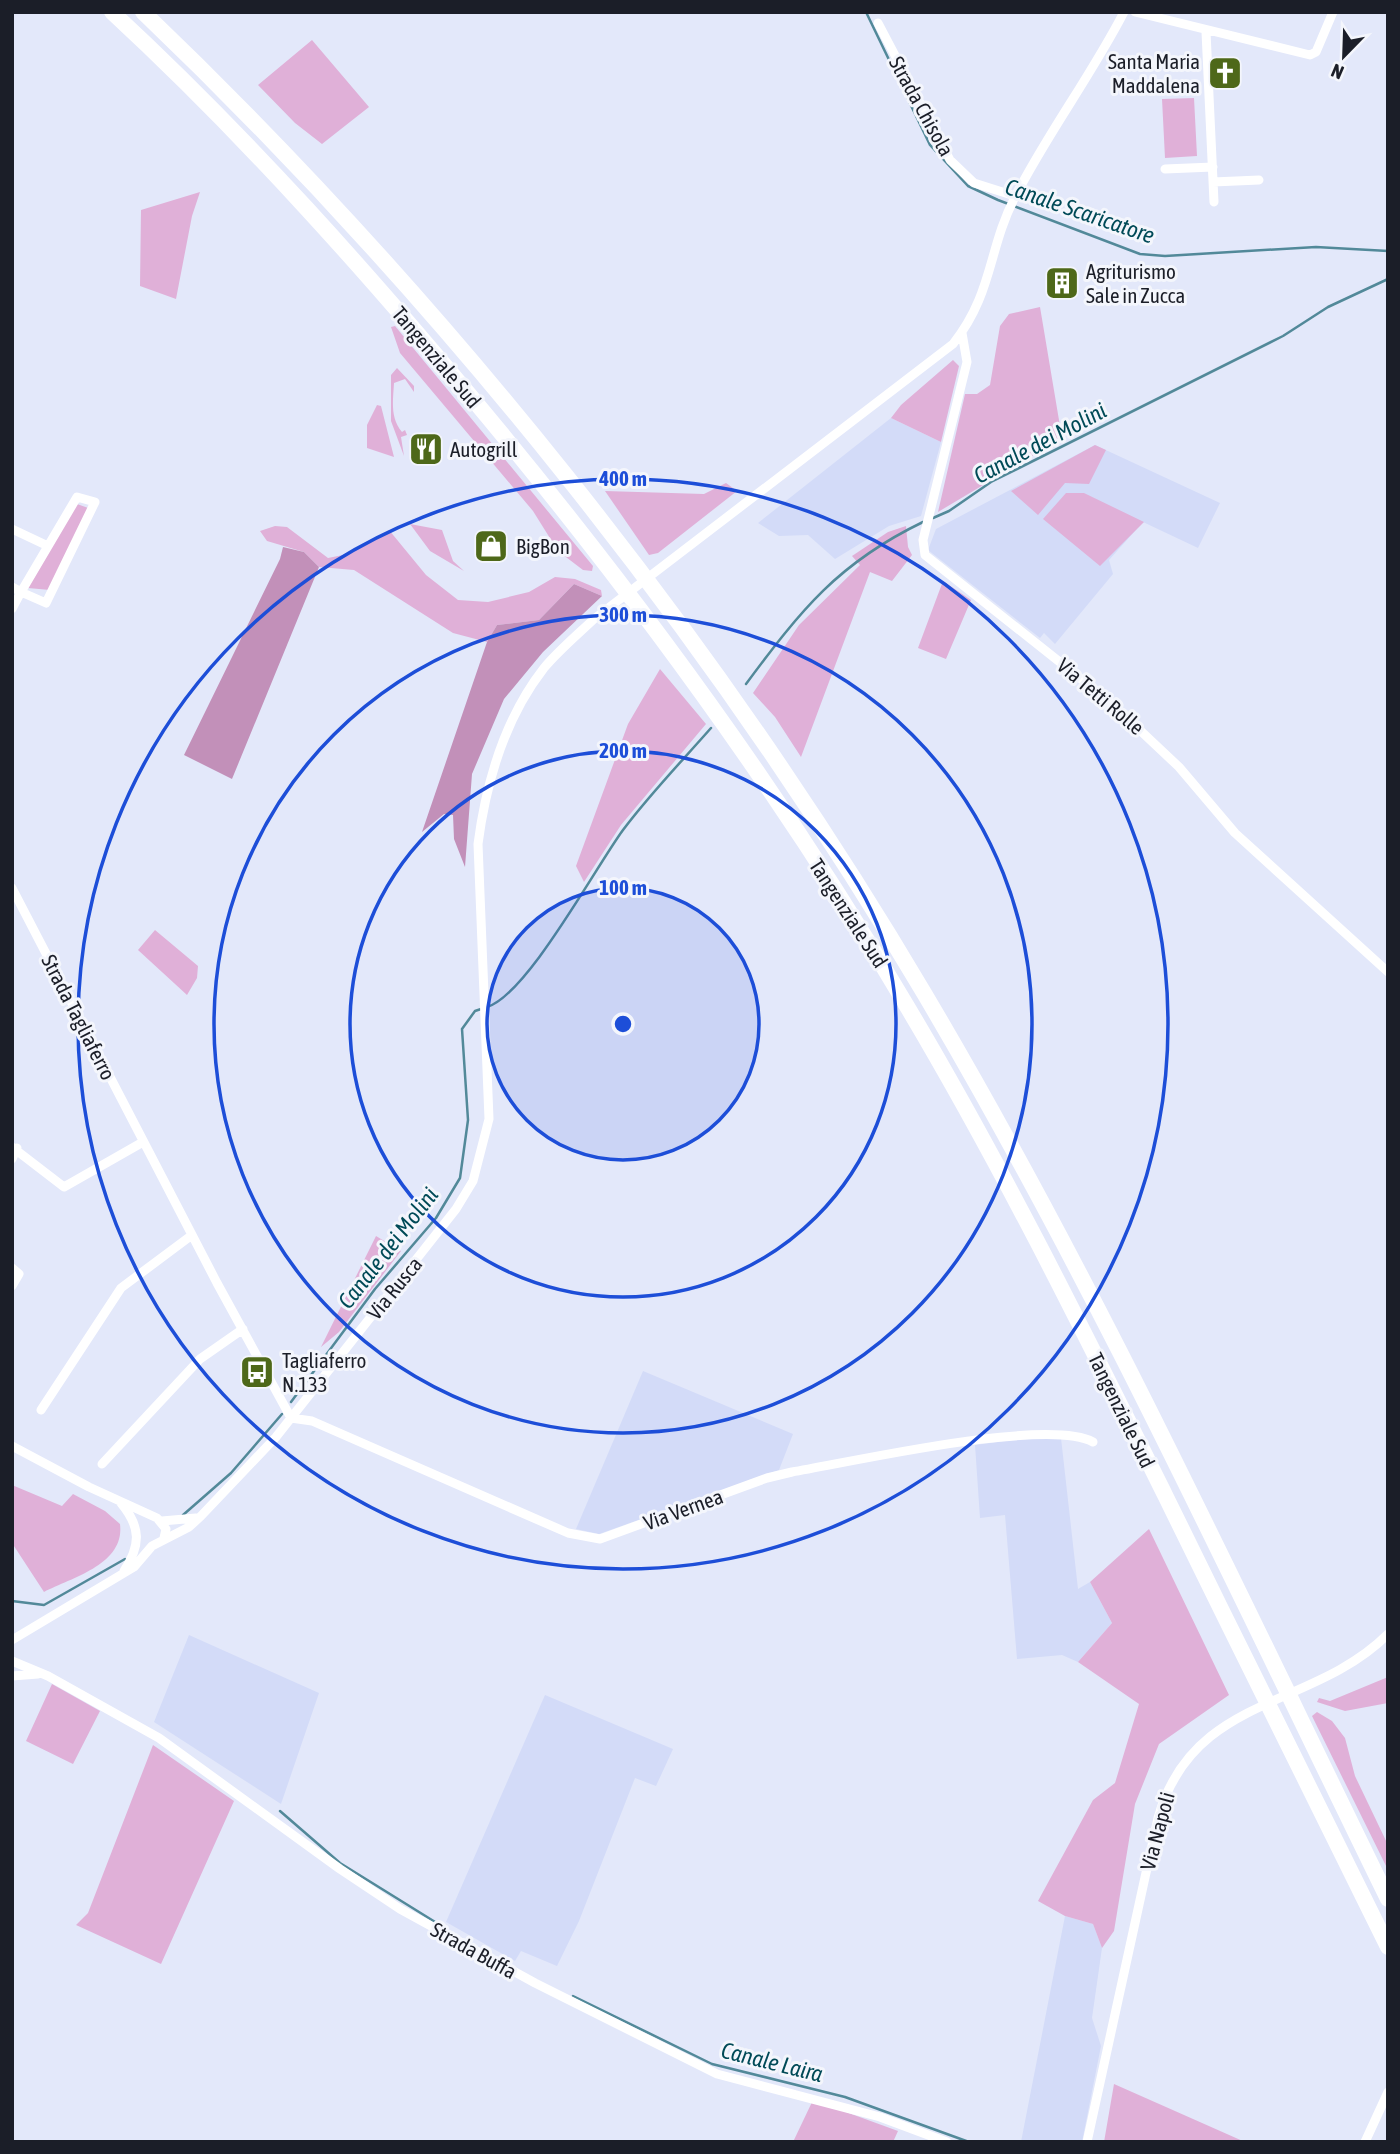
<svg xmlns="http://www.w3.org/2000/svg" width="1400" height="2154" font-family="'Asap Condensed',sans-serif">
	<rect width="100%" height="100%" fill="#e3e8fa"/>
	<path fill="#d3dbf8" d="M891,418L941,442L921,516L889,526L835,559L808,535L779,536L758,523Z
		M1095,445L1220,503L1198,548L1143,522L1109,560L1113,574L1055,644L1044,633L1040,638L928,550L936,529Z
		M643,1371L793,1434L779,1470L599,1534L576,1529Z
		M1027,1438H1061L1078,1589L1090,1582L1112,1623L1078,1662L1062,1655L1017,1659L1005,1515L980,1518L975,1445Z
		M189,1635L319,1693L281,1804L154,1722Z
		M545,1695L673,1749L656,1786L635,1778L579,1921L557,1966L521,1951L515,1961L446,1922Z
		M1065,1916L1093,1924L1102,1948L1092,2018L1101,2046L1082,2142H1021Z"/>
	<path fill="#e0b0d8" d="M312,40L369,107L322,144L295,123L258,85Z
		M1194,98L1197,156L1165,158L1162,99Z
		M200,192L192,216L176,299L140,286L141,210Z
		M1040,307L1062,438L938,512L965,394H977L990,385L1000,326L1009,314Z
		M395,326L593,566L592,571L583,570L558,551L533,511L400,353L391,327Z
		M953,360L959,366L941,442L891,418L901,405Z
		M397,368L414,386V392L405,379L394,383C393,401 390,418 402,432L405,430L407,435L401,437L404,456L391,421V375Z
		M377,405L381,406L394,457L367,448V425Z
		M1095,445L1106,450L1089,484L1065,483L1038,515L1011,491Z
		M726,483L737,491L658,553L649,555L605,491L704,494Z
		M1066,493H1084L1144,522L1100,566L1043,519Z
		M77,504L91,509L50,590L28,588Z
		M410,524L442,530L453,561L464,571L430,551Z
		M275,526L287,527L328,558L343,555L389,530L426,575L458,600L488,602L529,592L555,577L575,579L601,590L602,596L574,584L539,620L497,625L487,642L453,633L354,570L319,567L304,552L267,541L260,531Z
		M906,526L908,547L912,555L892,581L870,572L801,757L775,717L753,693L799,625L860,565L852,556L888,532Z
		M943,581L971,600L946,659L918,648Z
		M660,669L706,724L621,825L584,882L576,866L628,724Z
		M155,930L198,966L197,978L187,995L138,950Z
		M376,1236L401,1251L339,1332L321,1347Z
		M12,1485L62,1506L73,1494L105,1511L120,1524C125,1564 74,1577 44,1592L12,1543Z
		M1149,1529L1229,1695L1159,1744L1135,1804L1114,1931L1102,1948L1093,1924L1065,1916L1038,1901L1093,1800L1115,1783L1139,1704L1078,1662L1112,1623L1090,1582Z
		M1388,1677V1703L1345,1711L1317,1702L1319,1698L1330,1701Z
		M52,1684L100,1711L73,1764L26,1741Z
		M1317,1712L1332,1721L1345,1738L1355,1776L1388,1845V1870L1312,1716Z
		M153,1745L234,1801L161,1964L76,1925L88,1913Z
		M1114,2084L1245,2142H1104Z
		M813,2100L898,2131L893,2142H793Z"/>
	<path fill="#c290b9" d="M283,547L304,552L319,567L232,779L184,755L280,559Z
		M574,584L602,596L543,652L504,699L472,774L465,867L454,839L453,815L444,814L422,832L487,642L497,625L539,620Z"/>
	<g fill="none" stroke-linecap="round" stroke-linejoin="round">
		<path stroke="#528999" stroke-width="2.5" d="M866,12L930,145L968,186L998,200L1140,254L1165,256L1316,247L1388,251
			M933,518L949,511L991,482L1283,336L1328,307L1388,279
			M746,684C801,610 838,563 923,522
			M487,1007C527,995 595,868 623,830C650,794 682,761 711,728
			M291,1402L375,1289L436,1218L460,1178L468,1120L462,1029L475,1011L481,1009
			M183,1515L231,1473L282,1414
			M12,1601L44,1605L125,1559
			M280,1811L340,1863L440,1925
			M573,1996L712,2064L845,2097L969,2142"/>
		<path stroke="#fff" stroke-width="9" d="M1135,12L1310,55L1316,52L1333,12
			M878,23L950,160L974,183L1015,196
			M1206,32L1214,202
			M1165,169L1213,167
			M1213,182L1259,180
			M962,333L967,362L923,540L925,555L1110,702L1179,767L1235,833L1388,972
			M77,497L95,502L46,603L21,592Z
			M12,529L48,546
			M12,587L21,592L12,609
			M12,888L217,1283L291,1418
			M12,1147L64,1187L143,1142
			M12,1159L17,1148
			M12,1268L19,1274L12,1286
			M41,1410L121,1288L192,1235
			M291,1418L312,1421L568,1533L600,1539L767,1478L792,1472C852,1462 1047,1417 1093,1442
			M12,1446L89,1487L157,1518L166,1529L164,1538
			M102,1464L200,1359L243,1329
			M121,1503C141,1527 141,1545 124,1571
			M162,1521L196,1518
			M12,1640L134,1567L152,1546L189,1527L201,1516L276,1437L456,1209L473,1181L489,1119L478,844C486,783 505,718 544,668C558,651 577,635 594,619L953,344C993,294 988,249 1015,197C1047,134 1091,76 1124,12
			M12,1661L48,1676L159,1738L340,1869L400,1909L535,1983L717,2074L880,2117L947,2142
			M12,1676L38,1674
			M1087,2142L1158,1818C1193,1694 1312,1710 1388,1634
			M1365,2142L1388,2092"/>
		<path stroke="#fff" stroke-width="16" d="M112,12C247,137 370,275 487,416C641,602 785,799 908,1008C1002,1166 1083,1330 1165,1495C1239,1646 1314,1797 1388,1947
			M143,12C441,297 714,638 924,993C1097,1285 1239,1595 1388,1899"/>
	</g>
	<circle cx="623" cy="1024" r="136" fill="#1d4ed8" fill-opacity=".12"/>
	<g fill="none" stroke="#1d4ed8" stroke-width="3.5">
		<circle cx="623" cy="1024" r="136"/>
		<circle cx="623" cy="1024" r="273"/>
		<circle cx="623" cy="1024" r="409"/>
		<circle cx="623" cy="1024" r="545"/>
	</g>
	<defs>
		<g id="church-square" transform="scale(1.75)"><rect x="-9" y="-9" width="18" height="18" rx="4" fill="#4e6819" stroke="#f4f6fc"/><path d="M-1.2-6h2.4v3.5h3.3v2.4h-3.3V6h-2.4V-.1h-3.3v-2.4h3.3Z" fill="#fff"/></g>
		<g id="building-square" transform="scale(1.75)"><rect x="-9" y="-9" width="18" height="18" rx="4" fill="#4e6819" stroke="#f4f6fc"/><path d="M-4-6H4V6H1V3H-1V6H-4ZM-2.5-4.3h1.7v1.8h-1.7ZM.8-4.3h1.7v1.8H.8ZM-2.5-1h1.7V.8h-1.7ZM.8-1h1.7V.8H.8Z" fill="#fff"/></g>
		<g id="restaurant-square" transform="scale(1.75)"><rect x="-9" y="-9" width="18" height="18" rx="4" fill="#4e6819" stroke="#f4f6fc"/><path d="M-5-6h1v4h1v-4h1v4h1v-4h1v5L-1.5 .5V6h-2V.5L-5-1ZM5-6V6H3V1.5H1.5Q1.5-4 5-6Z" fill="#fff"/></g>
		<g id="shop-square" transform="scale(1.75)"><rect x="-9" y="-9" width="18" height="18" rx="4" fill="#4e6819" stroke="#f4f6fc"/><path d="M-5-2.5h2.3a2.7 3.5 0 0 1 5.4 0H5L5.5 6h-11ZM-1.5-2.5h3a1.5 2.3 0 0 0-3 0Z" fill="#fff"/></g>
		<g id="bus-square" transform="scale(1.75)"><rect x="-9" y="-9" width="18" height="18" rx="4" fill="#4e6819" stroke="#f4f6fc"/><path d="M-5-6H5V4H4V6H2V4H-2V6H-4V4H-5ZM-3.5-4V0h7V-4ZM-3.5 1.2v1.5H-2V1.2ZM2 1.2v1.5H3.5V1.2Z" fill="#fff"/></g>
	</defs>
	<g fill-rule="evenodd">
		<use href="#church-square" x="1225" y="73"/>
		<use href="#building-square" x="1062" y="283"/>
		<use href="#restaurant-square" x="426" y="449"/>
		<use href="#shop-square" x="491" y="546"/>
		<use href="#bus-square" x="257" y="1372"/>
	</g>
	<g text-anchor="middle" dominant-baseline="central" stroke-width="6" stroke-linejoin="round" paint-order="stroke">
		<g font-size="21" fill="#1b1e28" stroke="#f4f6fc" text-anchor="start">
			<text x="1200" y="61" text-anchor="end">Santa Maria<tspan x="1200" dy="24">Maddalena</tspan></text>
			<text x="1086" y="271">Agriturismo<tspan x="1086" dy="24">Sale in Zucca</tspan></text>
			<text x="450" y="449">Autogrill</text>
			<text x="516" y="546">BigBon</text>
			<text x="282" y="1360">Tagliaferro<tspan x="282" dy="24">N.133</tspan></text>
		</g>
		<g font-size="21" fill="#1b1e28" stroke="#f4f6fc">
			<text transform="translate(922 106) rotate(61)">Strada Chisola</text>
			<text transform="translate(437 357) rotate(50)">Tangenziale Sud</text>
			<text transform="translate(1101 696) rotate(40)">Via Tetti Rolle</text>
			<text transform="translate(849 913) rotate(57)">Tangenziale Sud</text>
			<text transform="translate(79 1017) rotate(63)">Strada Tagliaferro</text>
			<text transform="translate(394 1288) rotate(-51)">Via Rusca</text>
			<text transform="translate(1122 1410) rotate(64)">Tangenziale Sud</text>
			<text transform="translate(683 1509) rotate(-20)">Via Vernea</text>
			<text transform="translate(1157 1831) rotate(-75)">Via Napoli</text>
			<text transform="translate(474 1950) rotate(29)">Strada Buffa</text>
		</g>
		<g font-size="23" font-style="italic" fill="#004a57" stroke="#f4f6fc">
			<text transform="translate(1080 211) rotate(19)">Canale Scaricatore</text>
			<text transform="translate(1040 443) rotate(-28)">Canale dei Molini</text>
			<text transform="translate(388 1248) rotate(-52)">Canale dei Molini</text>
			<text transform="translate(772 2062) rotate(14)">Canale Laira</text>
		</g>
	</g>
	<circle cx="623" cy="1024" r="10" fill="#1d4ed8" stroke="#f4f6fc" stroke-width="3.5"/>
	<g font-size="21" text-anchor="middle" font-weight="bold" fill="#1d4ed8" stroke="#f4f6fc" stroke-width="6" stroke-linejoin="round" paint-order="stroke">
		<text x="623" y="486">400 m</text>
		<text x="623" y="622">300 m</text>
		<text x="623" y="758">200 m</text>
		<text x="623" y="895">100 m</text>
	</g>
	<rect width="1400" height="2154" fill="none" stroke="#1b1e28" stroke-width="28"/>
	<g transform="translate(1344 56) rotate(203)" stroke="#f4f6fc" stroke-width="5" paint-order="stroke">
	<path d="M0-5L12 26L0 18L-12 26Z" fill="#1b1e28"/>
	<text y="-10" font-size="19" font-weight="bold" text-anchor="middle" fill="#1b1e28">N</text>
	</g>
</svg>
